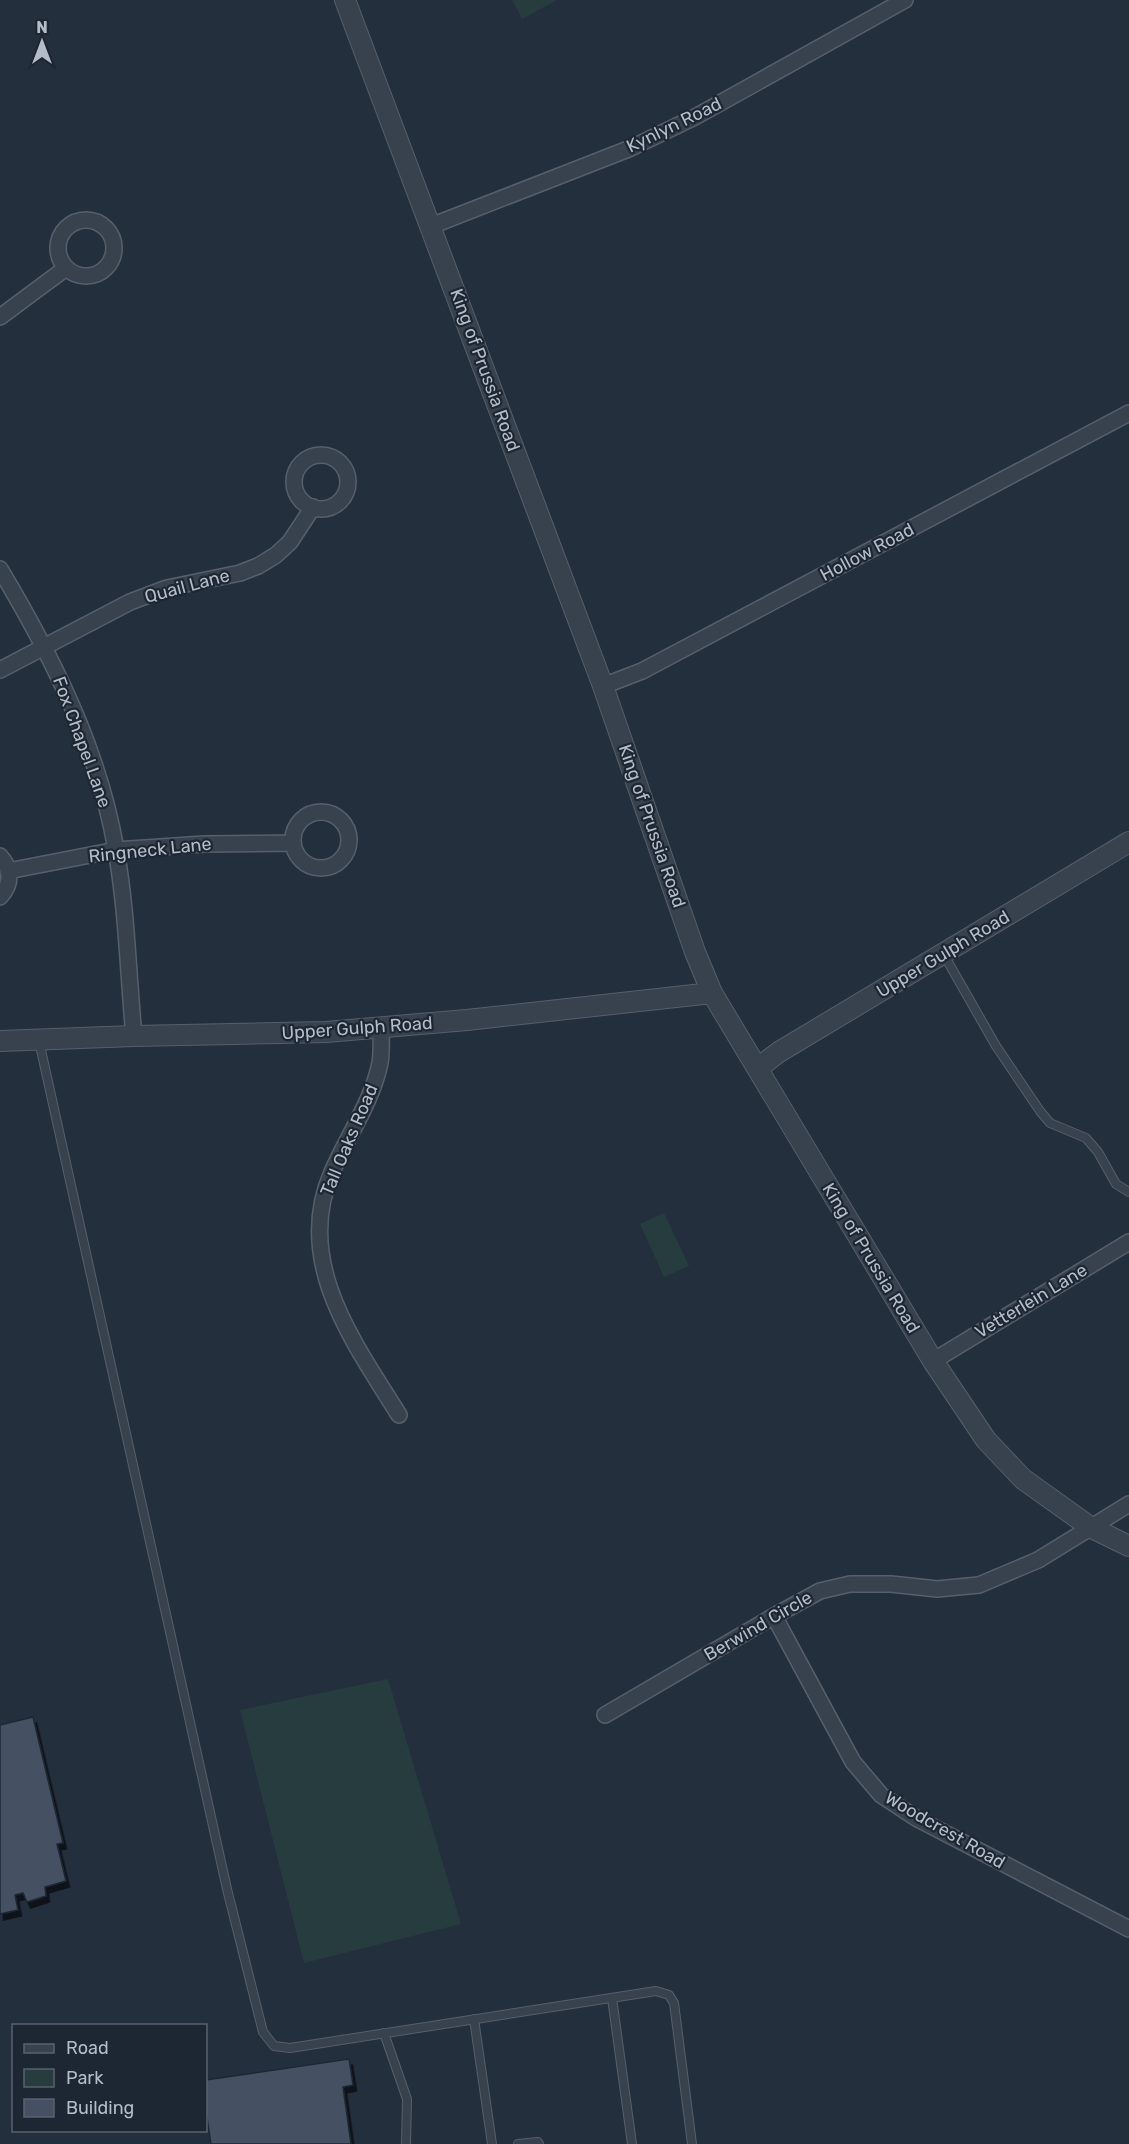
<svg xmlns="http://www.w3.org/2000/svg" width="1129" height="2144" font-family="Rubik,sans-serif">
	<defs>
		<filter id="shadow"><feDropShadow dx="3.5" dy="6" stdDeviation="0" flood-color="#0009"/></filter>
	</defs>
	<rect width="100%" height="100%" fill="#242f3e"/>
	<path fill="#263c3f" d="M512,0H557L522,19Z
		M664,1213L689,1266L664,1277L640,1224Z
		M388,1679L461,1924L304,1963L240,1710Z"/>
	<path fill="#455162" stroke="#1f2835" stroke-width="1.5" filter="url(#shadow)" d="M33,1717L63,1843L57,1844L66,1881L45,1887L46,1896L27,1902L23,1893L15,1895L18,1910L0,1914V1725Z
		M349,2059L353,2085L343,2087L351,2144H211L206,2111V2080Z"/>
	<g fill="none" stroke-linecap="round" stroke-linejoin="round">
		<g stroke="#565f6c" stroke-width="10">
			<path id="service" d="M944,955L996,1046L1040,1111L1050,1123L1086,1138L1098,1152L1116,1184L1129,1192
				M39,1041L227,1889L263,2032L274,2046L290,2048L656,1991L669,1995L674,2003L692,2144
				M612,1998L632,2144
				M474,2019L492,2144
				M384,2033L407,2099L406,2144
				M518,2144L538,2142L539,2144"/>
		</g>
		<g stroke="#565f6c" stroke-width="18">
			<path id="minor" d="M58 248a28 28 0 1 1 56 0a28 28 0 1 1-56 0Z
				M431,226L631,148L695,117L905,0
				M0,317L66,268
				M294 482a27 27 0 1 1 54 0a27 27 0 1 1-54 0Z
				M0,569C52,656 99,749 116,850C127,911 128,974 134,1036
				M0,670L130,602L167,588L240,573L258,566L276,555L290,542L313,507
				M603,686L642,671L1129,413
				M293 840a28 28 0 1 1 56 0a28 28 0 1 1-56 0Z
				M0,856C12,869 12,884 0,897
				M8,871L116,850L204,844L293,843
				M381,1026C381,1038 382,1051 380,1063C372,1102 348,1135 332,1172C293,1261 353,1341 399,1415
				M933,1361L1129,1242
				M774,1616L853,1762L881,1795L916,1818L1129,1929
				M605,1715L774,1616L820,1591L850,1584H891L937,1589L979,1585L1038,1560L1129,1504"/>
		</g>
		<g stroke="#565f6c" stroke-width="22">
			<path id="tertiary" d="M345,0L603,686L695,952L712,993L933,1361L986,1440L1023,1479L1090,1527L1129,1546
				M0,1041L134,1036L326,1032L467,1020L712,993
				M758,1068L779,1052L1129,842"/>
		</g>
		<use href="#service" stroke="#38414e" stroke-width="8"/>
		<use href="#minor" stroke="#38414e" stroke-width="15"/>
		<use href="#tertiary" stroke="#38414e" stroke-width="20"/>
	</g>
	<g text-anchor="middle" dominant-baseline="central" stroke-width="4.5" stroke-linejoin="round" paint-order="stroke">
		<g font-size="18" fill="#b4bcc9" stroke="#1d2633">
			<text transform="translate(674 125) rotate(-26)">Kynlyn Road</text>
			<text transform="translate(485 370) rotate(70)">King of Prussia Road</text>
			<text transform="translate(867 552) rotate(-28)">Hollow Road</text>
			<text transform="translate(187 586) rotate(-15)">Quail Lane</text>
			<text transform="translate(82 742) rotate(70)">Fox Chapel Lane</text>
			<text transform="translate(652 826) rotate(71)">King of Prussia Road</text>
			<text transform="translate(150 850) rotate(-6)">Ringneck Lane</text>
			<text transform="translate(943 954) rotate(-31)">Upper Gulph Road</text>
			<text transform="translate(357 1028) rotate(-4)">Upper Gulph Road</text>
			<text transform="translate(349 1140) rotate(-67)">Tall Oaks Road</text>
			<text transform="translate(871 1258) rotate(59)">King of Prussia Road</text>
			<text transform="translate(1031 1301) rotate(-31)">Vetterlein Lane</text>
			<text transform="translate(758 1626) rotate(-30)">Berwind Circle</text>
			<text transform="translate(945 1830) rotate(30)">Woodcrest Road</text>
		</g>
	</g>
	<rect x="12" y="2024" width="195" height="108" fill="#1d2633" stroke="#59626f" stroke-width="1.5"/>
	<rect x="24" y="2044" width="30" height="9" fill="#38414e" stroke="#59626f" stroke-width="1.5"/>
	<text x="66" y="2054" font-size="18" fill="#b4bcc9">Road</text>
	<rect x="24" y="2069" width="30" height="18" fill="#263c3f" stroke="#59626f" stroke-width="1.5"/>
	<text x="66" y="2084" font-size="18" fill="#b4bcc9">Park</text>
	<rect x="24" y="2099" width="30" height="18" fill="#455162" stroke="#59626f" stroke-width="1.5"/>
	<text x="66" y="2114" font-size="18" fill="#b4bcc9">Building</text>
	<g transform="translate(42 42)" stroke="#1d2633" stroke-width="4.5" paint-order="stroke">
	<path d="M0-4.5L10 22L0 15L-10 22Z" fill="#b4bcc9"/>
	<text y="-9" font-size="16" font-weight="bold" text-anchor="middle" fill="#b4bcc9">N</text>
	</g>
</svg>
